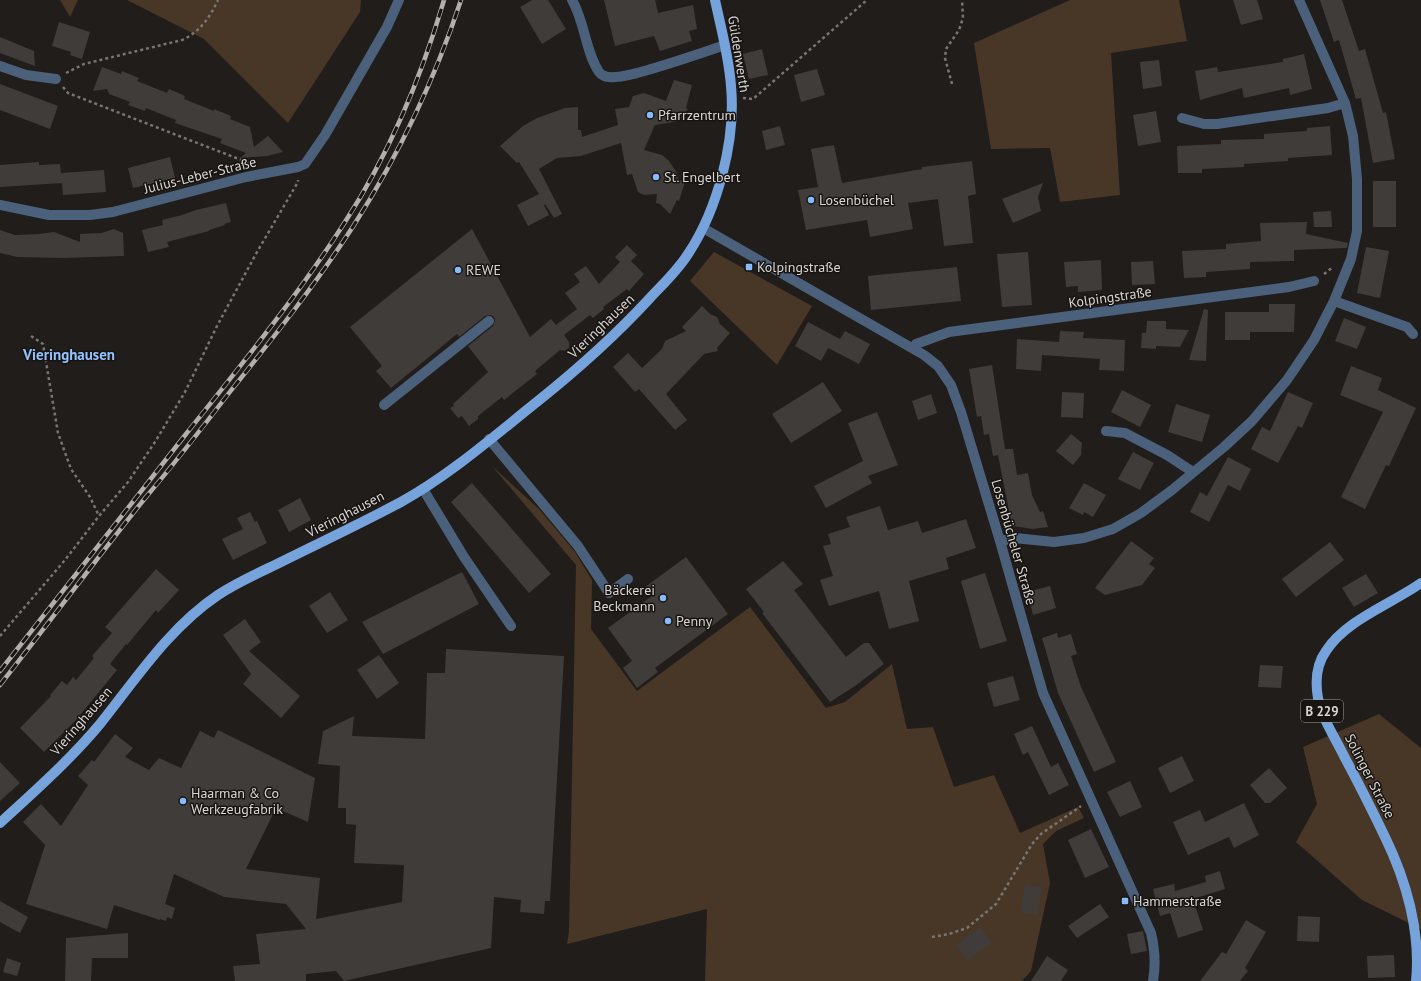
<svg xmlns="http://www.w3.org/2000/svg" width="1421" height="981" font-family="'PT Sans',sans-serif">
	<rect width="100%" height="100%" fill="#201d1a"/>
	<path fill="#483727" d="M60,0H78L70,17Z
		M127,0H361L360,12L288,123L204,39Z
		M1070,0H1179L1187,41L1111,53L1120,195L1060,202L1050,148L991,149L974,43Z
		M714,252L812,306L777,365L690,281Z
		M492,466L540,510L575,552L592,580L591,629L637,691L750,607L826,708L845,702L892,664L907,729L933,727L954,787L994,775L1020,833L1078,807L1084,818L1056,831L1043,844L1050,883L1031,971L1022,981H705L707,909L567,944L569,931L576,565Z
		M1379,714L1421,748V929L1362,900L1296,842L1317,804L1303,747Z"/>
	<path fill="#403c39" d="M532,0H548L566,29L542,44L520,7Z
		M604,0H655L658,13L693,5L697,29L689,31L692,41L660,51L654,36L615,46Z
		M1233,0H1257L1263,19L1241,25Z
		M1320,0H1342L1359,51L1365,49L1383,113L1386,112L1395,159L1373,163L1361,98L1356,99L1339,40L1334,42Z
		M59,22L90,32L82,59L70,55L71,52L52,46Z
		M0,37L34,51L35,66L0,53Z
		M762,49L768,75L749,79L743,54Z
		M1304,54L1312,89L1290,95L1289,88L1244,98L1242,88L1200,100L1195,71L1217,67L1218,72L1283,62V59Z
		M1159,60L1162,86L1143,89L1140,62Z
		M102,67L121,74L122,71L139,78L137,81L167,93L169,89L185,96L184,99L214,111V109L231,116L230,119L250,127L254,147L268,136L283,152L267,156L240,158L246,153L220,143L222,139L175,123L176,120L146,108L145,111L128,105L130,102L109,94L107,89L93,91Z
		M817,69L825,95L801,102L794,75Z
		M674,80L692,85L686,108L688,109L680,121L655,125L644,150L662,155L669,161L677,173L678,179L685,182L679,201L677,200L670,214L660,204L656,203L657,194L644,195L638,192L632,174L627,175L621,143L581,156L557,158L539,169L562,214L554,218L545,204L544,205L549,215L528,226L517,205L539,194L519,162L517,163L500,146L523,126L537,118L565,108L578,107V130H581L582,137L618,125L615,109L629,107L633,96L644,93L666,101Z
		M0,84L58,106L50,129L0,110Z
		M1156,111L1161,142L1138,146L1133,115Z
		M780,126L785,145L766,150L762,131Z
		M1330,126L1332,155L1288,158V161L1244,164V167L1202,169V173H1178L1177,146L1221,144V140L1264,139V134L1307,131V128Z
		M834,145L842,183L922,169V167L972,161L976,194L968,196L973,243L944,246L938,199L908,203L913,229L870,237L867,220L806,230L798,190L818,187L811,149Z
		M170,157L175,178L133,188L128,168Z
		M39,162V165L60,164L62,183L0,187V165Z
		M104,170L106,192L63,195L61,173Z
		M1373,181H1396V227H1373Z
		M1043,183L1038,197L1041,211L1013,223L1002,199Z
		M226,203L231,222L224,224L225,225L209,230V231L167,242L169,247L148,252L142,230L163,225L162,220L182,215L196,210Z
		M1331,211L1332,227H1314L1313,212Z
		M1307,222L1306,234L1348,243L1347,248L1294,250V261L1250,262V269L1206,272V277L1184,278L1182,251L1226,249V244L1261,241L1260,223Z
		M114,229L123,233L124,256L63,258L17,257L0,253V230L15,235L39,234L54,232L80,242V234L101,233Z
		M472,229L530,337L551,319L556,325L577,309L565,293L580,282L574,274L586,266L599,284L620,262L615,257L627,245L637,255L631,261L644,274L629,291L627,289L603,307L604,309L593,318L590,315L564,335L569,342V348L564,351L560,350L535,371L537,374L504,400L502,397L478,416V419L469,426L462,416L458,418L450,408L454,406L453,404L488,372L468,346L493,326L495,320L494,317L491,315L485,316L459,337L457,334L391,388L376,371L382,366L350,327Z
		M1366,247L1389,251L1380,298L1357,293Z
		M1028,252L1032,305L1002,307L997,254Z
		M1101,260L1102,290L1078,292V286L1066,287L1064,262Z
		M1153,261L1155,284L1132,285L1131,262Z
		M957,267L961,301L871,310L868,276Z
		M1269,304H1295L1294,332H1250V340H1225V312H1269Z
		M702,306L710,314L717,317L720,324L730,333L717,348L718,351L704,354L666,394L687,420L675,430L639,389L635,392L613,367L628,353L642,368L662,349L665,341L686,331L682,327Z
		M1204,309L1208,310L1206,361L1189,360Z
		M1344,318L1366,327L1357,349L1335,341Z
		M1147,321H1166V329L1189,330L1180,347L1156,346V349L1141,348L1142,333H1146Z
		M808,322L840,339L845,331L870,344L859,364L828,348L821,361L795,346Z
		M1060,331L1084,332L1083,338L1125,340L1124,371L1099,370L1100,359L1042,355L1041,371L1016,369L1017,339L1059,342Z
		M992,365L1005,449H1013L1017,475L1028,473L1032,495L1040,512L1043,511L1048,527L1033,529L1012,526L998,455L993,456L989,434L984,435L981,416L977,417L969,369Z
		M1351,366L1382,378L1378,390L1416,408L1389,466L1386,465L1365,509L1341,497L1383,412L1340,395Z
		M823,382L842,411L791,443L772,414Z
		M1122,390L1151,405L1140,427L1111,412Z
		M1062,392L1084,393L1083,418L1061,417Z
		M1288,392L1313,403L1302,428L1298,426L1278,463L1251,449L1262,427L1270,431Z
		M931,394L937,413L918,420L912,401Z
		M1176,404L1210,415L1202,442L1168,432Z
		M877,412L898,465L868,476L872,483L826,508L814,486L863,461L848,423Z
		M1071,434L1082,443L1081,455L1073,465L1056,451Z
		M1133,452L1154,463L1140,490L1118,479Z
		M1228,457L1251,469L1240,491L1228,485L1209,522L1190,512L1200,492L1207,496Z
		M472,483L551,574L529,593L451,502Z
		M1084,483L1106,495L1093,517L1084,512L1083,515L1069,508Z
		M300,498L311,520L289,532L278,510Z
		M880,506L888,530L918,521L922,533L966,519L976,548L946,558L949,569L909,581L919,621L889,629L879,591L829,606L820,580L833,576L823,546L831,544L828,534L850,527L846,517Z
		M250,512L255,522L257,521L267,543L233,560L222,539L243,529L237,518Z
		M1131,541L1154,558L1149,564L1155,568L1142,585L1105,595L1095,588Z
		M1330,542L1344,560L1296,597L1282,579Z
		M686,557L728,614L655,668L658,672L637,688L623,668L632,661L608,628L652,596L645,587Z
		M783,561L803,584L794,590L846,657L864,643H869L884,664L855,686L830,702L762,613L764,612L746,589Z
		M156,569L179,590L158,613L156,610L127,645L126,644L110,664L117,670L76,720L44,752L20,728L51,696L50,695L62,681L67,685L73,677L76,680L94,658L92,656L112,633L105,627Z
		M462,572L479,604L383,654L362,622Z
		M985,573L1007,641L980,649L961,581Z
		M1366,574L1378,593L1354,607L1342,588Z
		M1050,586L1056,608L1033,615L1027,592Z
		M330,592L348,620L327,633L309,606Z
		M245,619L261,642L249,651L300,696L281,718L243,684L251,674L223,635Z
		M1057,633L1058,638L1071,634L1077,654L1071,656L1081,687L1116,762L1094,772L1058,693L1042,638Z
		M446,649L564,656L550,901H545L544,914L520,912L521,900L494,897L491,948L344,981L336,971L306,974V981H235L233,966L260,964L256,934L306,929L286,904L224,897L174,874L165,904L175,908L172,919L167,917L166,921L160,919V920L114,905L107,929L26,904L45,845L23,822L41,804L61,826L88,785L78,776L92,760L94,762L115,734L133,748L125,757L149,770L159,758L181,768L200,731L214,738L218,730L315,778L308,822L276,808L246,869L320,878L316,919L402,902L404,865L354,863L356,825L346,824V808H338L340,766L318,764L323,731L354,716L352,736L425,739L427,673H445Z
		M379,655L399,683L377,699L357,670Z
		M1260,665L1283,666L1281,688L1258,687Z
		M1013,676L1020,700L994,707L987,683Z
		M1032,726L1051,767L1058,763L1069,785L1049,795L1028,752L1023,755L1014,734Z
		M1182,756L1194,781L1170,793L1158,768Z
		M0,762L20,783L0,801Z
		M1269,768L1287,788L1270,803H1265L1250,785Z
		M1130,781L1142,807L1120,817L1107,792Z
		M1244,803L1259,835L1234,848L1229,837L1188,855L1173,822L1200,810L1205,822Z
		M1091,829L1109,867L1085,878L1068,840Z
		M1220,871L1225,889L1193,899L1203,930L1178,938L1170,913L1160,916L1153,889L1174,884L1175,891L1206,882L1205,876Z
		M1025,884L1042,887L1038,915L1021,912Z
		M0,901L28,917L20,933L0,922Z
		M1100,904L1109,917L1077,938L1068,926Z
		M1298,916L1320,917L1319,942L1297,941Z
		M1246,920L1266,932L1245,968L1248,971L1240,981H1200L1222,952L1226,954Z
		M980,927L992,943L967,961L956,945Z
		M1143,931L1147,951L1131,954L1127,934Z
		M128,933V958H92L91,981H65L66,938Z
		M1394,955L1395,977L1368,978L1367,956Z
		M1047,956L1068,970L1061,981H1031Z
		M7,958L21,963L17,976L3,972Z"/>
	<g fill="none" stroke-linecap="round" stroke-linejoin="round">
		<path stroke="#787673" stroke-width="2.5" stroke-dasharray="3 3" stroke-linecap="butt" d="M66,73L84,64L182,40C200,32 210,17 218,0
			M952,84L945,58L946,49L959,30L963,18L962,0
			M63,87L68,93L249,163
			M743,98L753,99L867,0
			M1324,274L1333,267
			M31,336L43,344L58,433L71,469L90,497L99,516
			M0,636L65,560L99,516L128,482L155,442L185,392L217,326L257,252L298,182V180
			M932,937L949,934L967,928L996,904L1032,844L1041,834L1081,806"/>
		<path stroke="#4b607b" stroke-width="10" d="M572,0C585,22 585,51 599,72C601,75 606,77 609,77C618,78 628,75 637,73C667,65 696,55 725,45
			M0,66L26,75L56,79
			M1182,118L1204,124H1217L1328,108L1345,103
			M0,205L49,215H90L113,212L246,177L298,167L305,164L325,135L387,27L399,0
			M703,228L924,355L938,366L951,385L961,412L1000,541L1043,693L1151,933C1155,950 1156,964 1153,981
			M1334,301L1407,327L1413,334
			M914,349L916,344L949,332L1289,287L1314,281
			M384,405L489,321
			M1106,431L1125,433L1167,455L1193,472
			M489,439L578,546L609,593L628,579
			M423,489L464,557L511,626
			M1000,541L1015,538L1054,542L1084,538L1113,529L1141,513L1172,490L1224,447L1252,421L1287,380L1314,340L1334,301L1351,259L1357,231V179L1353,136L1345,103L1299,0"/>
		<path stroke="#76a3db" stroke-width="10" d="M0,823C34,792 70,760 100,724C136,679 169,628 218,595C236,583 256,574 275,565C317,544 360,524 401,502C450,475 494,436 538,401C578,369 615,336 650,298C663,284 678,270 688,254C718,209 736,140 731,86C729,57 721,28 715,0
			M1416,981C1421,932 1406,880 1385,837C1372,810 1359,784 1345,758C1336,739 1322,719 1318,698C1315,681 1316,665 1326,651C1346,620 1391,604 1421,583"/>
		<g stroke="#b2b0ae" stroke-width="4.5">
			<path id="rail" d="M0,671C62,592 124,513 186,434C241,365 297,297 345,222C389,154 421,78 444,0
				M0,685C49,623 96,559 146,497C175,463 202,428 229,393C273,338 316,284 354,225C398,156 435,79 461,0"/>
		</g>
		<use href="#rail" stroke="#171411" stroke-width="3" stroke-dasharray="9" stroke-linecap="butt"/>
	</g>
	<g fill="#87bbfc" stroke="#171411" stroke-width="1.5">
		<circle cx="650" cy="115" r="4"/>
		<circle cx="656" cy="177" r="4"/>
		<circle cx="811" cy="200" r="4"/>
		<rect x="745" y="263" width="8" height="8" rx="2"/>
		<circle cx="458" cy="270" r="4"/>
		<circle cx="663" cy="598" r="4"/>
		<circle cx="668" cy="621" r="4"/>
		<circle cx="183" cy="801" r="4"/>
		<rect x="1121" y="897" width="8" height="8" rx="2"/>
	</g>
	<g text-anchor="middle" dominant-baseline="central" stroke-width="3" stroke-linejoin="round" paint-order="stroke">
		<rect fill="#171411" stroke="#9f9c9a" stroke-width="1" x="1301" y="700" width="42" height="22" rx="3"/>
		<g font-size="13" font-weight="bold" fill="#d9d7d5">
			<text x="1322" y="711">B 229</text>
		</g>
		<g font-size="14" fill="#d9d7d5" stroke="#171411">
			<text transform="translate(739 54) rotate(81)">Güldenwerth</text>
			<text transform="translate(200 175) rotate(-14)">Julius-Leber-Straße</text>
			<text transform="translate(1110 297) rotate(-8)">Kolpingstraße</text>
			<text transform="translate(601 326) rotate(-44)">Vieringhausen</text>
			<text transform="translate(345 514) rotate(-27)">Vieringhausen</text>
			<text transform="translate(1014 542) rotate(74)">Losenbücheler Straße</text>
			<text transform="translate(81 721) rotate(-49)">Vieringhausen</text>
			<text transform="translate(1370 776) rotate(63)">Solinger Straße</text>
		</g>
		<g font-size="14" fill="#d9d7d5" stroke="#171411" text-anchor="start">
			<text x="658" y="115">Pfarrzentrum</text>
			<text x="664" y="177">St. Engelbert</text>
			<text x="819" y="200">Losenbüchel</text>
			<text x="757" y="267">Kolpingstraße</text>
			<text x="466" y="270">REWE</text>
			<text x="655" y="590" text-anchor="end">Bäckerei<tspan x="655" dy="16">Beckmann</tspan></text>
			<text x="676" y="621">Penny</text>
			<text x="191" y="793">Haarman &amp; Co<tspan x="191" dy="16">Werkzeugfabrik</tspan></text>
			<text x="1133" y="901">Hammerstraße</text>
		</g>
		<g font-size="15" font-weight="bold" fill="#92c1fe" stroke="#171411">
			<text x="69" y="354">Vieringhausen</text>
		</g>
	</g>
</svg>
